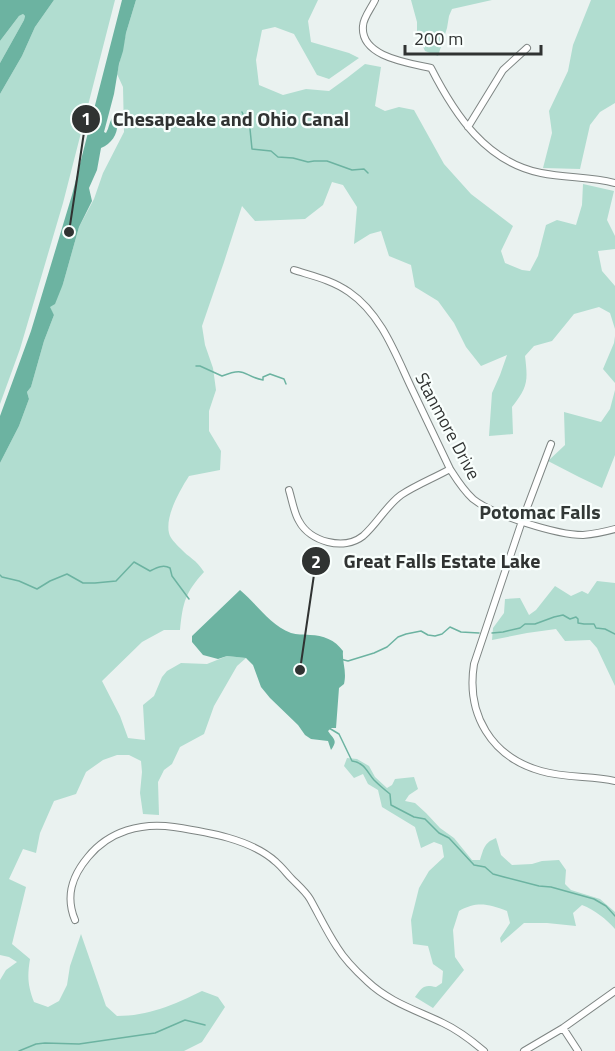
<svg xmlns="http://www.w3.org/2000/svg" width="615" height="1051" font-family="'Titillium Web',sans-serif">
	<rect width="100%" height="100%" fill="#eaf2f0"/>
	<path fill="#b1ddd0" d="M54,0H115L63,203L20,349L0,404V94L22,56L35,27Z
		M136,0H318L308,21L311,42L349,53L359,58L329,79L317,75L294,34L275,27L262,30L256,60L259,85L283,95L306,89L329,91L347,78L365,64L381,67L375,106L385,111L399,107L414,110L444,164L471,194L513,226L501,251L505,263L522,270L530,271L538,256L546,225L557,220L576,225L582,205L583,184L614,191L607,220L615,236V249L598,251L602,271L615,286V329L610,313L599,307L574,314L552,341L534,346L525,356C528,381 528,387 512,407L513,434L489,436L492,393L500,375L507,355L481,366L466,347L454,323L438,301L415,287L411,265L389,256L381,231L370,234L354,244L357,207L343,185L332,182L323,205L305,219L255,221L242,206L224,262L202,326L205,345L213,368L216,390L209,411V431L221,451L220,470L189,476C180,490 165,516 169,533C170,538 176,544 180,548C189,558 196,559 204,572C185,593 183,602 180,630H164L142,642L102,681L120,716L128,738L145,740L143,705L154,696L162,677L167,671L181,663L207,664L227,656L246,658L237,666L214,706L204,734L180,747L172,764L164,770L158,782L159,815L143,814L140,793L142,772L141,761L129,755H117L103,760L86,772L76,794L54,801L40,833L36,853L23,849L9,879L26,887L12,944L30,959C27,977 28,986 34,1002L48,1007L59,1001L67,985L70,966L81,934L106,1006L117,1016C148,1016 174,1005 202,991L218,997L225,1007L202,1042L184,1051H0V980L6,970L17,962L9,957L0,955V463L19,426L29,399L27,392L31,387L44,341L54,315L49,307L63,284L79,227L94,199L103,173L124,132L123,87L117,74L126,33Z
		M411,0H492L452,9L449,16L447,28L438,56L425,51L417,34V22Z
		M591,0H615V103L600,112L590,125L580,169L543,168L552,133L549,111L568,71L573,45Z
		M23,14L25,16L24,20L0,63V41L19,16Z
		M615,336V383L603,369L614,343Z
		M615,390V455L602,488L579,477L548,461L565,445L564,412L601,422L610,409Z
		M597,581L615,583V686L597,648L590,640L565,641L556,629L527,633L492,640L493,628L504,613L505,599L520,598L529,615L536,610L555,586L571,596L582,591L588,594Z
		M347,758L357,759L369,766L375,777L387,788L392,785L395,779L414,777L418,789L409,795L405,801L415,803L426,813L440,828L454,838L472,860H480C484,848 484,843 496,838L501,855L512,865L532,864L542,861L559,860L566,870L565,884L571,890L600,899L615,912V929C606,919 595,910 582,905L573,913L576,926L547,923H524L501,943L500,938L510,923L507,911C488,904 477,901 459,911L453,930L455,957L464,970L433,1008L415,997C422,987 424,984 436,987L442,983L443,971L433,964L428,946L413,944L411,920L419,888L429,871L444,857L442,845L434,842L421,848L415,827L382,807L378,790L368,784L363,774L354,778L344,766Z"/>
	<path fill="#6cb3a1" d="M0,0H54L35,27L22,56L0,94V63L24,20L25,16L23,14L19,16L0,41Z
		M122,0H136L126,33L123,51L119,64L114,94L104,132L106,133C109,128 109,123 112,118L117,120C119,132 113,143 101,148L97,170L89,188L92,201L79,227L63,284L55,304L50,307L54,315L44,341L31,387L27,392L29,399L19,426L0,463V416L31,331L72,195Z
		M240,590C257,604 269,624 291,633C297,635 303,634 310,635C323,635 335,640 343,651C342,663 347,671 344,684L339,688L336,728H331L328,731C334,740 338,740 331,750L328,741L311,739L305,735L298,725L270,698L261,687L253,665L246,658L227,656L218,659L203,655L192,642V636Z"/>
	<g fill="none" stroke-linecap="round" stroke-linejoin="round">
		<path stroke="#6cb3a1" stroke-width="1.5" d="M242,112L250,129L252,149L271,151L278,157L293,158L308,162L314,161H327L352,170L364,169L368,173
			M196,366H200L222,376C247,366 242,376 263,380V377L270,374L284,379L286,384
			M0,575L2,577L19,581L37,589L50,581L67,574L83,583H95L116,581L134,562L150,571C156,568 163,564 170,568L172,576L189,599
			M492,633L503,632L520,628L525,624H535L554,617L563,615L570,619L576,617L578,619V623L584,624H594L596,628L605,629L615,634
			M340,659L348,661L374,653L387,647L398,637L406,634L421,631L428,635L435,636L442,634L450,627L461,632L479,633
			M329,728L339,734L352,761C365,763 367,772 374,780C379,785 385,790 390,794L391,805L414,817L425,819L439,833L449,838L474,865L485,867L493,874L504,877L539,886L551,887L594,899L606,906L615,916
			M19,1051L36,1044L45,1043L79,1044L155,1033L185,1020L205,1025"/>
		<g stroke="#7e8583" stroke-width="8">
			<path id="minor" d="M375,0C372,7 363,18 363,26C360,57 409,63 431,68C455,115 486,162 541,173C566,178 591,177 615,183
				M468,127L503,70L527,48
				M294,270C313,276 332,280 349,292C381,314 395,353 411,387C424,414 437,442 450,469C457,480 463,490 473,499C493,515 557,535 583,535C594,534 604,532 615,529
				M551,444L522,521L474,664C466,714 491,757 541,771C565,778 591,776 615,781
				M289,490C292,500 294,513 299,521C310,542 344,551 363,536C377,524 386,506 401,495C416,485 434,478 450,469
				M75,920C65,896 72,876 88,857C109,831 142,822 174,827C207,832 251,839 276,862C282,867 287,874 292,879C298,885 306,892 310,899C319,915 327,932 337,947C345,960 356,971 367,981C389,1002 416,1010 443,1023C458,1030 471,1040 484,1051
				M563,1028L578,1051
				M524,1051L563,1028L615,991"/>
		</g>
		<use href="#minor" stroke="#fff" stroke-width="6"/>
	</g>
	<g text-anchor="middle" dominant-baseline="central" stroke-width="4.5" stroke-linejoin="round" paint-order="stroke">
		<g font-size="18" fill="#303332" stroke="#f9fffd">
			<text transform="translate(448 426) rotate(62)">Stanmore Drive</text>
		</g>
		<g font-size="20" font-weight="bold" fill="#323836" stroke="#f9fffd">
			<text x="540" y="511">Potomac Falls</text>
		</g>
	</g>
	<path fill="none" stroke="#303332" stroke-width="2" d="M69 232L86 119M300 670L316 561"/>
	<g fill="#303332" stroke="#f9fffd" stroke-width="2">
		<circle cx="69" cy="232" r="6"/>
		<circle cx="300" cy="670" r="6"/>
		<circle cx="86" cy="119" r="15"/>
		<circle cx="316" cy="561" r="15"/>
	</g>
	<g font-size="18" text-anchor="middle" font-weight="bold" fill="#fff">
		<text x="86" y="125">1</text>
		<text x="316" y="568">2</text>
	</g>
	<g font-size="20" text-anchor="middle" font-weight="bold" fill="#303332" stroke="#f9fffd" stroke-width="4.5" stroke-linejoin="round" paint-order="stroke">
		<text x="231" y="126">Chesapeake and Ohio Canal</text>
		<text x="442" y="568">Great Falls Estate Lake</text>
	</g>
	<path d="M405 45v9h136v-9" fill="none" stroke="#303332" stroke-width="3"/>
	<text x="414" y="45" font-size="18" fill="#303332" stroke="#f9fffd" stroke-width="4.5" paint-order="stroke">200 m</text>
</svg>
